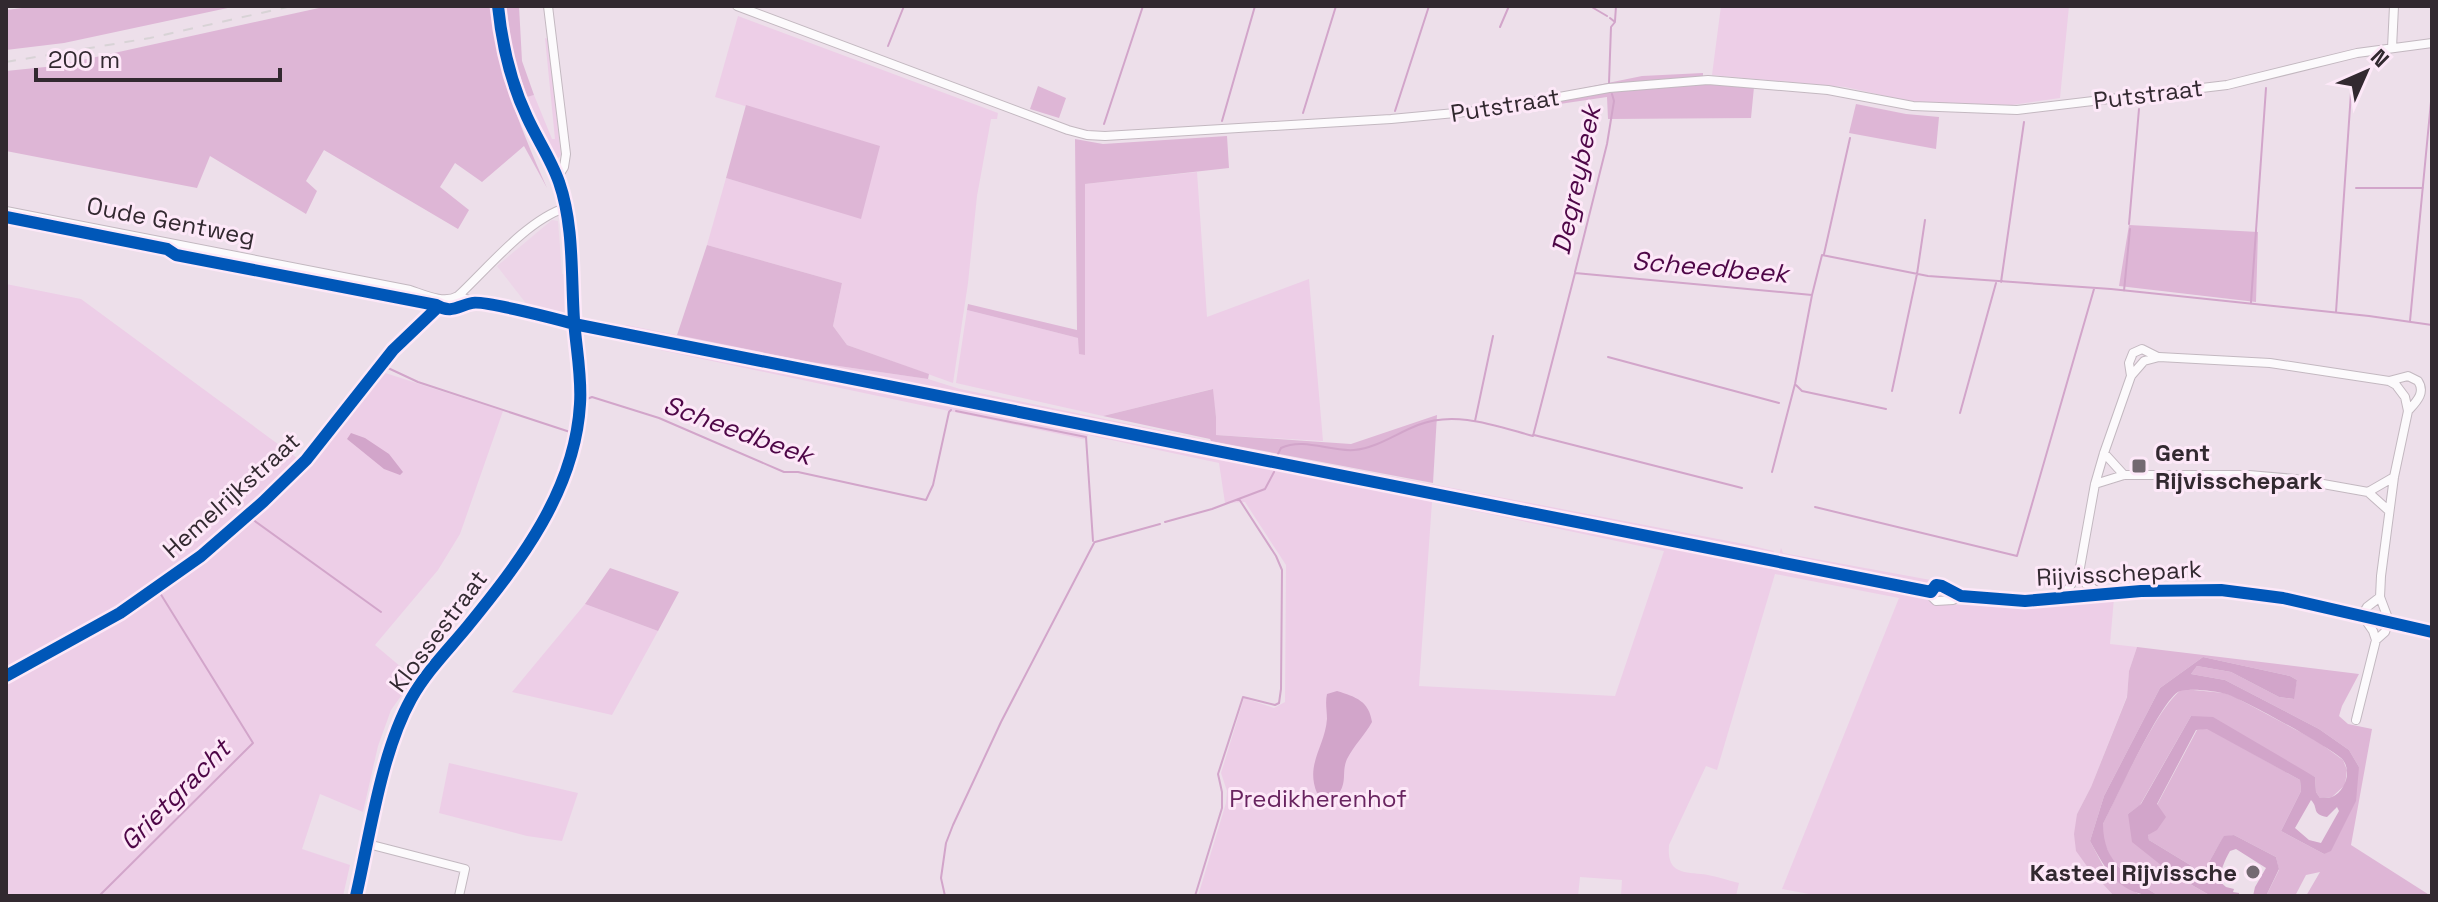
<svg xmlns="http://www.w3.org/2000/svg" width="2438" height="902" font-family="'Space Grotesk',sans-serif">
	<rect width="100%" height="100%" fill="#eddfea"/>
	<path fill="#edd5e8" d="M552,220L558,221L562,274L566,275L564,317L532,311L497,266Z"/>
	<path fill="#edcee7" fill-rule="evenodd" d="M1721,6H2069L2060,98L2012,105L1914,102L1845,87L1712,75Z
		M738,16L998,113L997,119H991L977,196L968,283L953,383L847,345L833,326L842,283L707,245L726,178L861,218L879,146L715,97Z
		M545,38L548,39L561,155L557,160L527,97L534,95L552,139H555Z
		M1197,172L1207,317L1309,279L1323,441L1216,435V417L1212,389L1103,416L956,383L967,310L1078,338L1085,355V184Z
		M6,284L81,299L301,461L373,369L503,411L460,534L438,570L375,645L414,678L391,710L378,746L363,812L320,794L302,849L350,865L343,896H6Z
		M595,324L621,329L626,325L811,362L928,379L960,389L1254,450L1744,544L1774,551L1772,558L590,325Z
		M641,340L1926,593L1928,598L1937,604L2008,606L2114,598L2110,644L2137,647L2129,671L2127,696L2091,787L2077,814L2089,869L2114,896H1820L1782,889L1899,598L1775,574L1717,770L1706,766L1669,845C1667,871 1679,872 1701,874C1713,875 1726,880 1739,883L1736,896H1621L1622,880L1580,877L1578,896H1198L1226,803L1227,791L1221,773L1244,698L1274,708L1285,702L1286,565L1245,502L1225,503L1219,463L1088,435L1087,440L660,350ZM1432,502L1664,551L1615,696L1419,686Z
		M1781,548L1783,553L1958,585L1957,588L1936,582L1927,589L1782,560L1779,555Z
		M585,604L658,631L612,715L512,692Z
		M449,763L578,793L562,841L527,836L439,813Z"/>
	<path fill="#deb6d6" d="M38,6H237L64,43L6,50V10Z
		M328,6H490C497,71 521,129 547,188L524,146L482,182L455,163L440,187L469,210L458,229L324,150L306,181L317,191L306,214L210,156L197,188L6,151V71L55,66Z
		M506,6H519L522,61L534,95L527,97L513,55Z
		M1703,73V84L1754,87L1751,118L1608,119L1607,97L1546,106L1544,96L1642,76Z
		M1038,86L1066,98L1059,118L1030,109Z
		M1856,104L1906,114L1939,117L1936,149L1849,133Z
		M746,105L880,146L861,219L726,178Z
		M1227,136L1229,168L1085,184V355L1079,354L1078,338L967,310L968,304L1077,330L1075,139L1103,144Z
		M2129,225L2258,232L2256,302L2119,286Z
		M707,245L842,283L833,326L847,345L929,374L928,379L811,362L677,335Z
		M1213,389L1216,417V435L1351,444L1437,415L1433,483L1211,441L1210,439L1103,416Z
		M610,568L679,592L658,631L585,604Z
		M2137,647L2359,674L2342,706L2339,716L2348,724L2372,729L2351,845L2431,896H2306L2320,872L2306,875L2295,896H2266L2279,870L2276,857L2234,835L2224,837C2216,847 2211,864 2200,871L2149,840L2148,836L2157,805L2197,730L2207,728L2300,780L2301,791L2281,831L2324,854L2359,767L2349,750L2319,729L2225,680L2191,674L2197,666L2231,672L2279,697L2293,699L2297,680L2290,676L2203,657L2160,688L2104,796L2090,841L2108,875L2142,896H2114L2089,869L2076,851L2074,834L2077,814L2091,787L2127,697L2129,671Z
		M2183,689L2224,693L2233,696L2317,741L2343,760L2347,770L2345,785L2332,797L2320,798L2316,792L2315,777L2191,716L2140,805L2128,814L2171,873L2211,896H2159L2154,893L2127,875L2112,860L2103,840V824C2117,796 2160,701 2183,689Z"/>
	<path fill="#d2a5ca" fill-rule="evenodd" d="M351,433L365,438L389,454L403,472L400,475L384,469L347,439Z
		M2203,657L2290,676L2297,680L2294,699L2279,697L2231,672L2197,666L2191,674L2225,680L2319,729L2349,750L2359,767L2356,801L2331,851L2324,854L2281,831L2301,791L2300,780L2207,729L2196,730L2157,804L2166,817L2157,830L2148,835L2149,840L2200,871C2211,864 2216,847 2224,836L2234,835L2276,857L2279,869L2266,896H2253L2255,887L2266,868L2236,849L2230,851C2224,861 2222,869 2218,880L2226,887L2234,889L2233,892L2239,893V896H2211L2171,873L2132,842L2128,814L2141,804L2191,716L2213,717L2315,777L2316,792L2320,798C2324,797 2328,798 2332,797C2345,791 2352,772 2343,760C2335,750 2241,698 2226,694C2217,691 2186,687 2178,692C2159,704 2116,799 2103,824C2103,864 2129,877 2159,896C2120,896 2107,872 2090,841L2104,796L2160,688ZM2311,800C2319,808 2311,814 2327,817L2337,807L2339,811L2321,843L2309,840L2295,828Z
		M1337,691C1356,697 1369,701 1372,722C1365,735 1354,745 1347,759C1341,773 1348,781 1338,795L1327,797L1317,793C1305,764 1325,747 1327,719C1327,710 1325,703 1327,694Z"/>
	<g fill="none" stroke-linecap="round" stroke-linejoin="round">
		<path stroke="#d2a5ca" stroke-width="2" d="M1590,6L1607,16
			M1615,21L1616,6
			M1500,27L1509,6
			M888,46L904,6
			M1609,83L1611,27L1615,22L1610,18
			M1395,111L1429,6
			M1303,113L1336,6
			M1222,121L1255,6
			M1104,124L1143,6
			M2356,188H2423
			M2129,224L2139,109
			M1824,254L1850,138
			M1575,272L1607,144L1614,101L1612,94
			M2001,282L2024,122
			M2124,291L2130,229
			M2251,302L2266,88
			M2336,312L2352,78
			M2410,321L2432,91
			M1608,357L1779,403
			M1796,385L1802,391L1886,409
			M1892,391L1917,274L1925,220
			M587,399L592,397L659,418L784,472H798L926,500L933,485L949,412L951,410
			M956,411L1086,437L1093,541
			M1960,413L1996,283
			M1475,421L1493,336
			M1534,435L1742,488
			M1278,454L1281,448C1304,437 1330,452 1354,450C1377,448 1397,433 1418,425C1455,410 1496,426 1533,436L1575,273L1812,295L1822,255L1928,276L2111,289L2369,316L2432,325
			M1772,472L1795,384L1812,295
			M291,481L328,444L388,368L418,382L570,432
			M285,488L252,519L381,612
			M1815,507L2017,556L2094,289
			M1165,522L1212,509L1265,489L1274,472
			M1095,542L1160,524
			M167,587L245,525
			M99,896L253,743L160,593L162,591
			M945,896L941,878L946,843L953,825L1001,722L1094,543
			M1195,896L1222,808V792L1218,774L1243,697L1275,705L1279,703L1281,689L1282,570L1276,556L1239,499"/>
		<g stroke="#c3b8c0" stroke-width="10">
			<path id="street" d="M548,6L566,154L564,167L557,178
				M737,6L1068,130L1087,135L1105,136L1391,119L1487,110L1609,88L1708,80L1828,90L1913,106L2017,110L2227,85L2357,53L2432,43
				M2392,48L2394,6
				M6,211L410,290C425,295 444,304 458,296L474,302L574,324
				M458,296C487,269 527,220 565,208
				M2131,376L2129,363L2133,353L2142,349L2158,357
				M2389,381L2408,376L2418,381C2426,393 2416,402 2408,411
				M2104,453L2124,475
				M2095,484L2124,475H2249L2295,479L2368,492L2388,510
				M2368,492L2394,477
				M2079,573L2086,584L2100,593
				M1961,596L1953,600L1936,601L1930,595L1932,588L1941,585L1961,596L2025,601L2141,591L2221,590L2283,598L2432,632
				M2062,598L2079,573L2095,484L2104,453L2131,376L2144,361L2159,357L2270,363L2389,381L2396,385L2405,397L2408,411L2394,477L2381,576L2380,597L2389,621L2385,632L2376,640L2356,720
				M2376,640L2373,631L2362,615L2367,607L2380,597
				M6,676L135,604L179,573L232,529L306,460L393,350L445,300
				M368,844L465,869L459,896"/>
		</g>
		<g stroke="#c3b8c0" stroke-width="13">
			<path id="secondary" d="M356,896C370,835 381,753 411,699C426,672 448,650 467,627C520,562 575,491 580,404C582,376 576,348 574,320C571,275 574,225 559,182C551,159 537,139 527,117C510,81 502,45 498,6"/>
		</g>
		<use href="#street" stroke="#fcfafc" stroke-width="8"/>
		<use href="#secondary" stroke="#fcfafc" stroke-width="11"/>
		<path stroke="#d8d3d6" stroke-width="2" stroke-dasharray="10 10" stroke-linecap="butt" d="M6,62L150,38L292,6"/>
		<g stroke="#fde8f8" stroke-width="17">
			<path id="cycleway" d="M6,217L167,249L176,255L436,305C451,314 458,306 472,303C483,300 560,320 574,324L1931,592
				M1931,592L1936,585L1942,586L1961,596L2025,601L2141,591L2221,590L2283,598L2432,632
				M6,676L120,613L201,556L263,502L306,460L393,350L438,307
				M356,896C370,835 381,753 411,699C426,672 448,650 467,627C520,562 575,491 580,404C582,376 576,348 574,320C571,275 574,225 559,182C551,159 537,139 527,117C510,81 502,45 498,6"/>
		</g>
		<use href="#cycleway" stroke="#0057b8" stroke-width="12"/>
	</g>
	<g fill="#736971" stroke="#fde8f8" stroke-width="3">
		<rect x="2131" y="458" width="16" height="16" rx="4"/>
		<circle cx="2253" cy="872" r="8"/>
	</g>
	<g text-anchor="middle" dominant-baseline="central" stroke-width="6" stroke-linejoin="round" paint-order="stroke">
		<g font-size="24" fill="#322930" stroke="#fde8f8">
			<text transform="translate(2148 94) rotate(-7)">Putstraat</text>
			<text transform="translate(1505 105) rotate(-9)">Putstraat</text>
			<text transform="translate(171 221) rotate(11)">Oude Gentweg</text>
			<text transform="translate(231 495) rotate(-42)">Hemelrijkstraat</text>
			<text transform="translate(2119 573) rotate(-3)">Rijvisschepark</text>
			<text transform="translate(438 631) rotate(-53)">Klossestraat</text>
		</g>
		<g font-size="24" font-weight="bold" fill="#322930" stroke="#fde8f8" text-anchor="start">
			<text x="2155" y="452">Gent<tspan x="2155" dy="28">Rijvisschepark</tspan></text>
			<text x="2237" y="872" text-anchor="end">Kasteel Rijvissche</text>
		</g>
		<g font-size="24" fill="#692460" stroke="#fde8f8">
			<text x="1318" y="798">Predikherenhof</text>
		</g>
		<g font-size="26" font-style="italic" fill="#4e0647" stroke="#fde8f8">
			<text transform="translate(1576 180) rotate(-78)">Degreybeek</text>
			<text transform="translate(1710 267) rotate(5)">Scheedbeek</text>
			<text transform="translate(738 430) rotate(20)">Scheedbeek</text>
			<text transform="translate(175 795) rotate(-45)">Grietgracht</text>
		</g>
	</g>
	<rect width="2438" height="902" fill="none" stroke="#322930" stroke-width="16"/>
	<g transform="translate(2366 72) rotate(45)" stroke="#fde8f8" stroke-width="6" paint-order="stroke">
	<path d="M0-6L14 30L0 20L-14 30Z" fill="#322930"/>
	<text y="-12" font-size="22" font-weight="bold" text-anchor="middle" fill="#322930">N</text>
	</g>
	<path d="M36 68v12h244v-12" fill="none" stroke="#322930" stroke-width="4"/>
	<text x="48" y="68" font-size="24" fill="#322930" stroke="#fde8f8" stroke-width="6" paint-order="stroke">200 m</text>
</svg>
